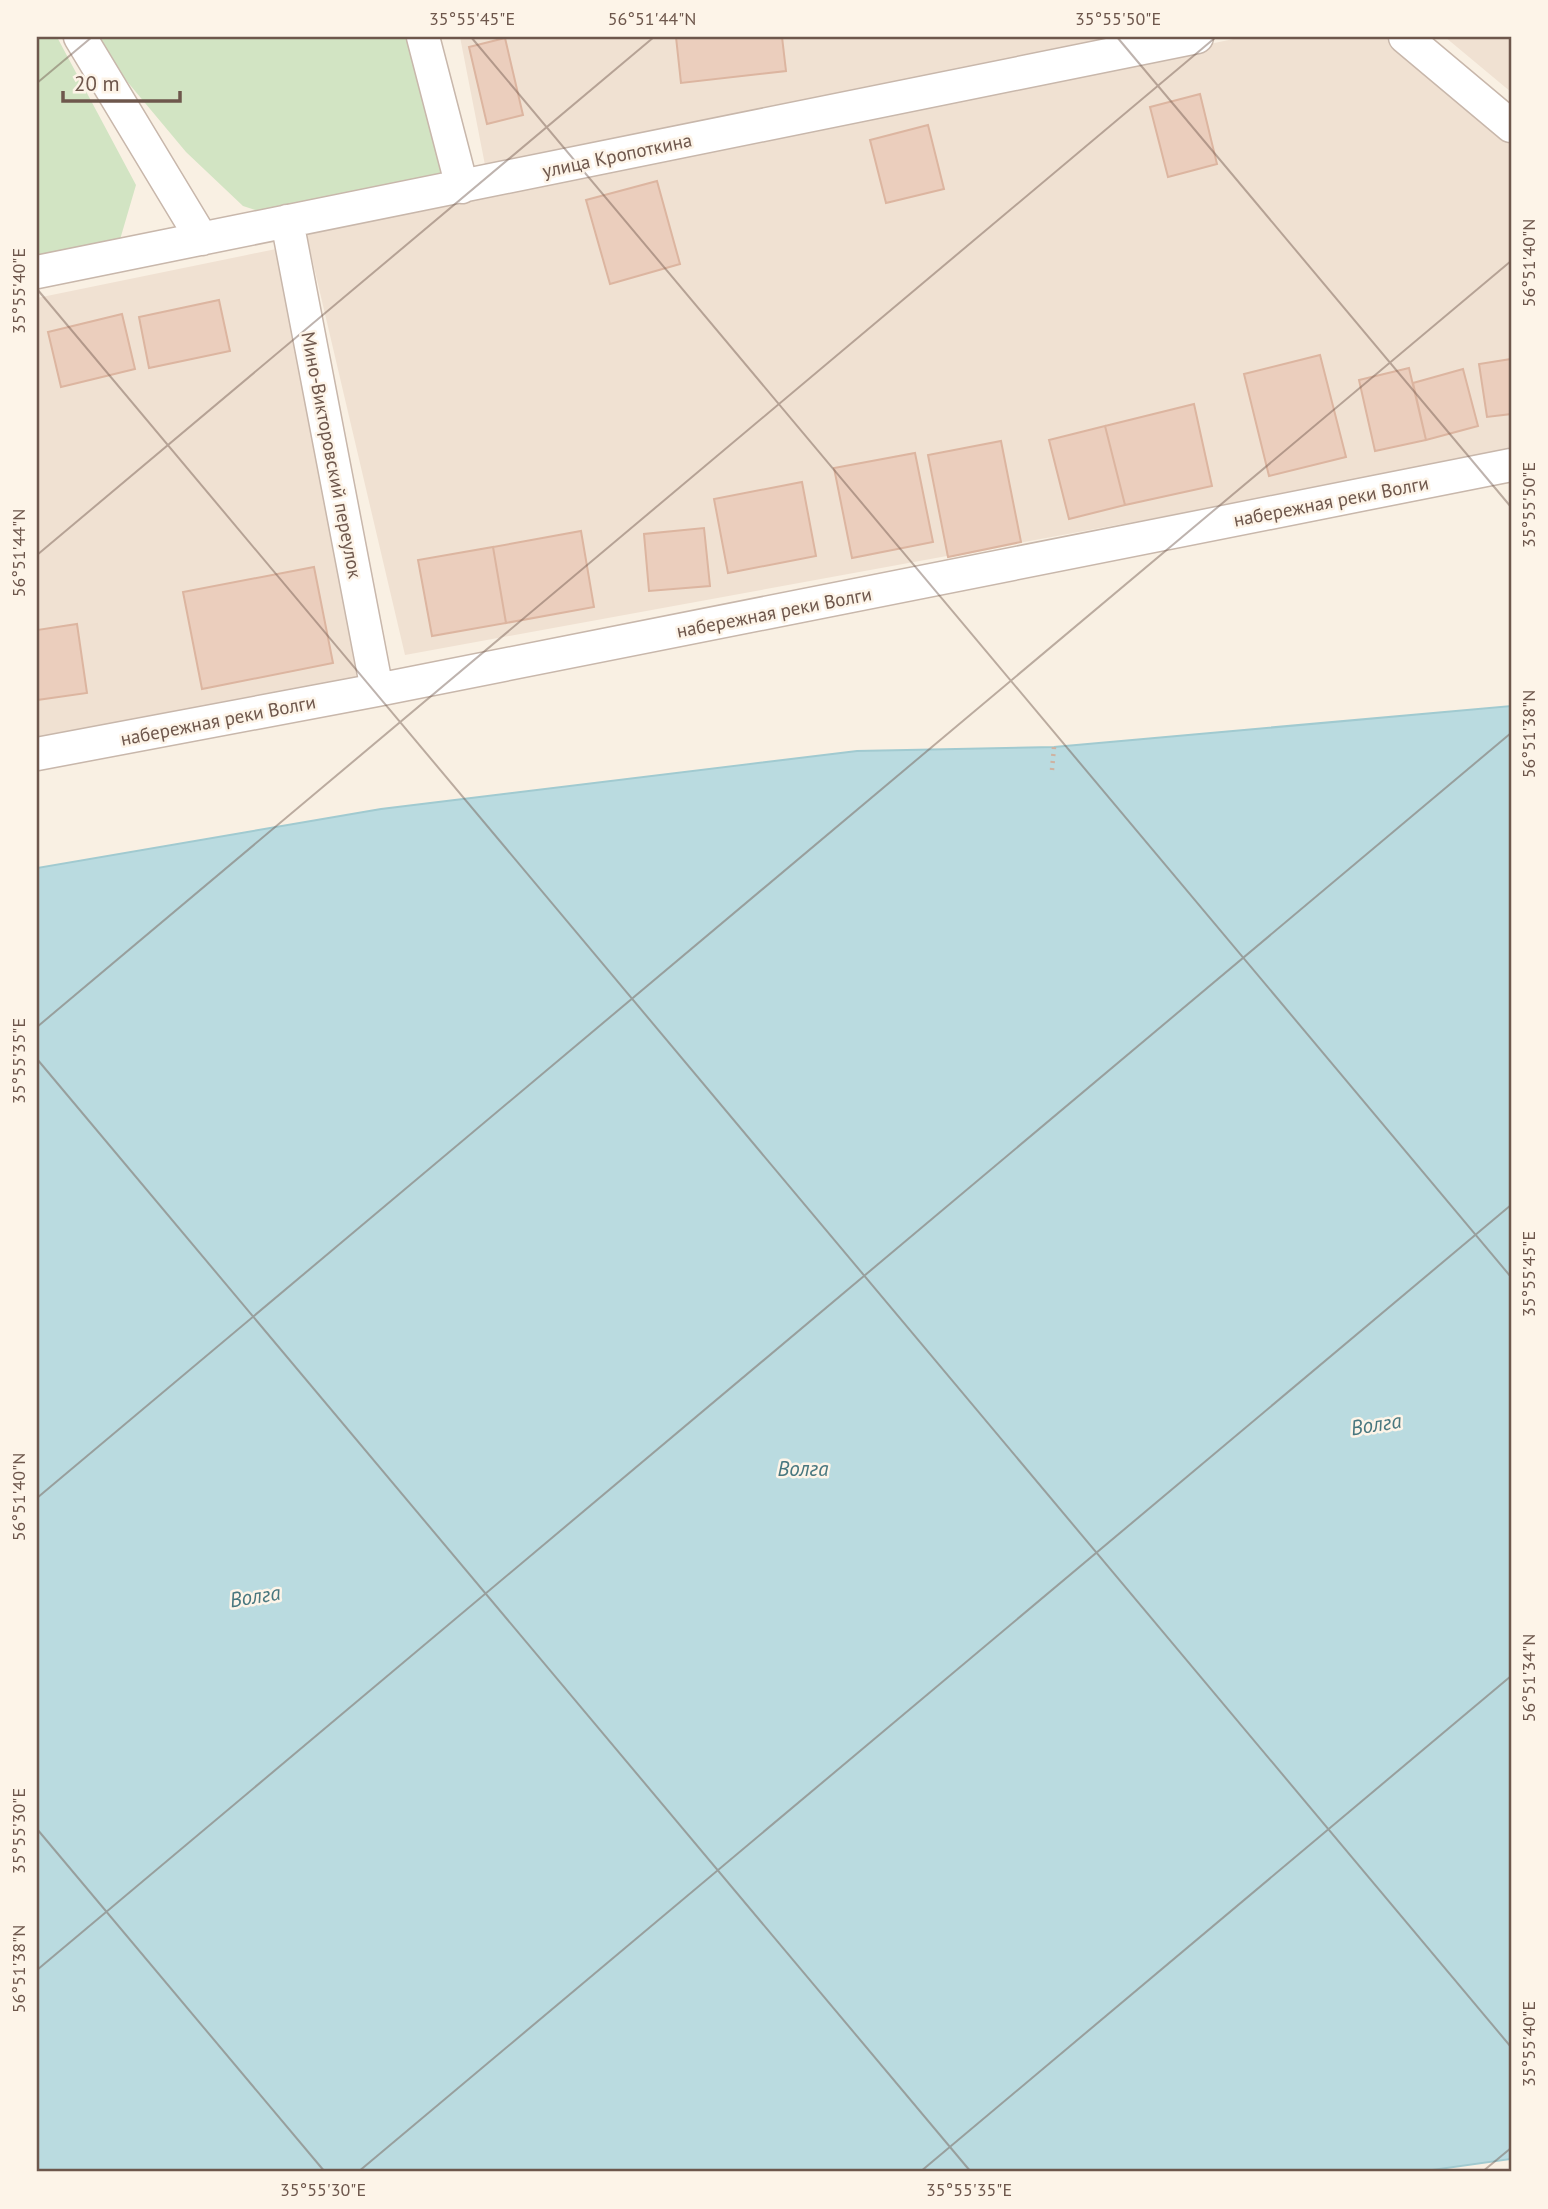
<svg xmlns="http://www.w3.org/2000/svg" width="1548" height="2209" font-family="'PT Sans',sans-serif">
	<rect width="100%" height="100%" fill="#f9f0e3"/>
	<path fill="#f0e1d2" d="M460,37H1115L485,165Z
		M1243,37H1389L1511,137V453L405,655L306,233Z
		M1445,37H1511V92Z
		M281,248L357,679L37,738V298Z"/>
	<path fill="#d2e4c3" d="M37,37H57L136,185L119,243L37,259Z
		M97,37H407L447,151L438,183L279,218L243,206L186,152L115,67Z"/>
	<path fill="#badbe0" stroke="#a1cad0" stroke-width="2" d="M1511,706V2159L1418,2172H37V868L381,809L857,751L1054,747Z"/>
	<path fill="#ebcebd" stroke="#dcb5a0" stroke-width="2" d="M676,37H782L786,71L681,83Z
		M505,38L523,115L487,124L469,47Z
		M1200,94L1217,164L1168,177L1150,107Z
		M928,125L944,189L886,203L870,140Z
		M657,181L680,264L610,284L586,200Z
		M219,300L230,351L149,368L139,317Z
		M122,314L135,369L61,387L48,332Z
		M1320,355L1346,457L1269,476L1244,374Z
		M1511,359V414L1487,417L1479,364Z
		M1409,368L1426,440L1375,451L1359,380Z
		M1463,369L1478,426L1426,440L1413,383Z
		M1194,404L1212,486L1125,505L1105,426Z
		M1105,426L1125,505L1069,519L1049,440Z
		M1001,441L1021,542L948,557L928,455Z
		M915,453L933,542L852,558L834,468Z
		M802,482L816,556L728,573L714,499Z
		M704,528L710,586L649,591L644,534Z
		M581,531L594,607L506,623L493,547Z
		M493,547L506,623L432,636L418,560Z
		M314,567L333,663L202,689L183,592Z
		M77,624L87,693L37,700V630Z"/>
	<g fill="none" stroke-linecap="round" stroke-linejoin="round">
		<g stroke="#c8b7ab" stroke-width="35">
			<path id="minor" d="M80,37L202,239
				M423,37L462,187
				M1405,37L1511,126
				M287,221L377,690
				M37,272L1197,37
				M37,754L377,690L1511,465"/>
		</g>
		<path stroke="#cfb2a1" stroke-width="4.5" stroke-dasharray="2 5" stroke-linecap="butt" d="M1052,770L1054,747"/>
		<use href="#minor" stroke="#fff" stroke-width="32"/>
	</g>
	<path fill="none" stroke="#6e574c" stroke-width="2" stroke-opacity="0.45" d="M471,37L1511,1277M1117,37L1511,507M37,83L92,37M37,289L1511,2047M37,555L654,37M37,1027L1216,37M37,1059L971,2172M37,1498L1511,261M37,1829L325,2172M37,1970L1511,733M358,2172L1511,1205M920,2172L1511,1676M1482,2172L1511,2148"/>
	<g text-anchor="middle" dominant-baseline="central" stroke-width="5" stroke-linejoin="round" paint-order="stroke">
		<g font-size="19" fill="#6e574c" stroke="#fdf4e8">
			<text transform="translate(617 155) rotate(-12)">улица Кропоткина</text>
			<text transform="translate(332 455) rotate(79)">Мино-Викторовский переулок</text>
			<text transform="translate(1331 501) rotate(-11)">набережная реки Волги</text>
			<text transform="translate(774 612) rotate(-11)">набережная реки Волги</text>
			<text transform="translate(218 720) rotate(-11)">набережная реки Волги</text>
		</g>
		<g font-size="21" font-style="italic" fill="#48777f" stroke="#fdf4e8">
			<text transform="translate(1376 1424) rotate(-9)">Волга</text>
			<text x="803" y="1468">Волга</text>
			<text transform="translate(255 1596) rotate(-9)">Волга</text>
		</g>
	</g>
	<rect width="1548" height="2209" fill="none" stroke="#fdf4e8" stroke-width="77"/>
	<path d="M63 91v10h117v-10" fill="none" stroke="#6e574c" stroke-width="3.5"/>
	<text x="74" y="91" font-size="21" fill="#6e574c" stroke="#fdf4e8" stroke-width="5" paint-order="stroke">20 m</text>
	<rect x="38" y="38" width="1472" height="2132" fill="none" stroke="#6e574c" stroke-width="2.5"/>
	<g font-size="18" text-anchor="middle" fill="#6e574c">
		<text x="472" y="25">35°55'45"E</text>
		<text x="652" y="25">56°51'44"N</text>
		<text x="1118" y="25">35°55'50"E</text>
		<text transform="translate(1529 263) rotate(-90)" y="6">56°51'40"N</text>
		<text transform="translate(19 291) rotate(-90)" y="6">35°55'40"E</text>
		<text transform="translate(1529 505) rotate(-90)" y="6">35°55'50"E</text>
		<text transform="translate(19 553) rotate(-90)" y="6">56°51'44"N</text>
		<text transform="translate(1529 734) rotate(-90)" y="6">56°51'38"N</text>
		<text transform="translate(19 1061) rotate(-90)" y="6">35°55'35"E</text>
		<text transform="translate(1529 1274) rotate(-90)" y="6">35°55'45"E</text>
		<text transform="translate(19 1497) rotate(-90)" y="6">56°51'40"N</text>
		<text transform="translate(1529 1678) rotate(-90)" y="6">56°51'34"N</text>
		<text transform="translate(19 1831) rotate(-90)" y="6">35°55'30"E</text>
		<text transform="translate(19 1969) rotate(-90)" y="6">56°51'38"N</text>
		<text transform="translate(1529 2044) rotate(-90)" y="6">35°55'40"E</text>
		<text x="323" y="2196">35°55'30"E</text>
		<text x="969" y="2196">35°55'35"E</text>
	</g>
</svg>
